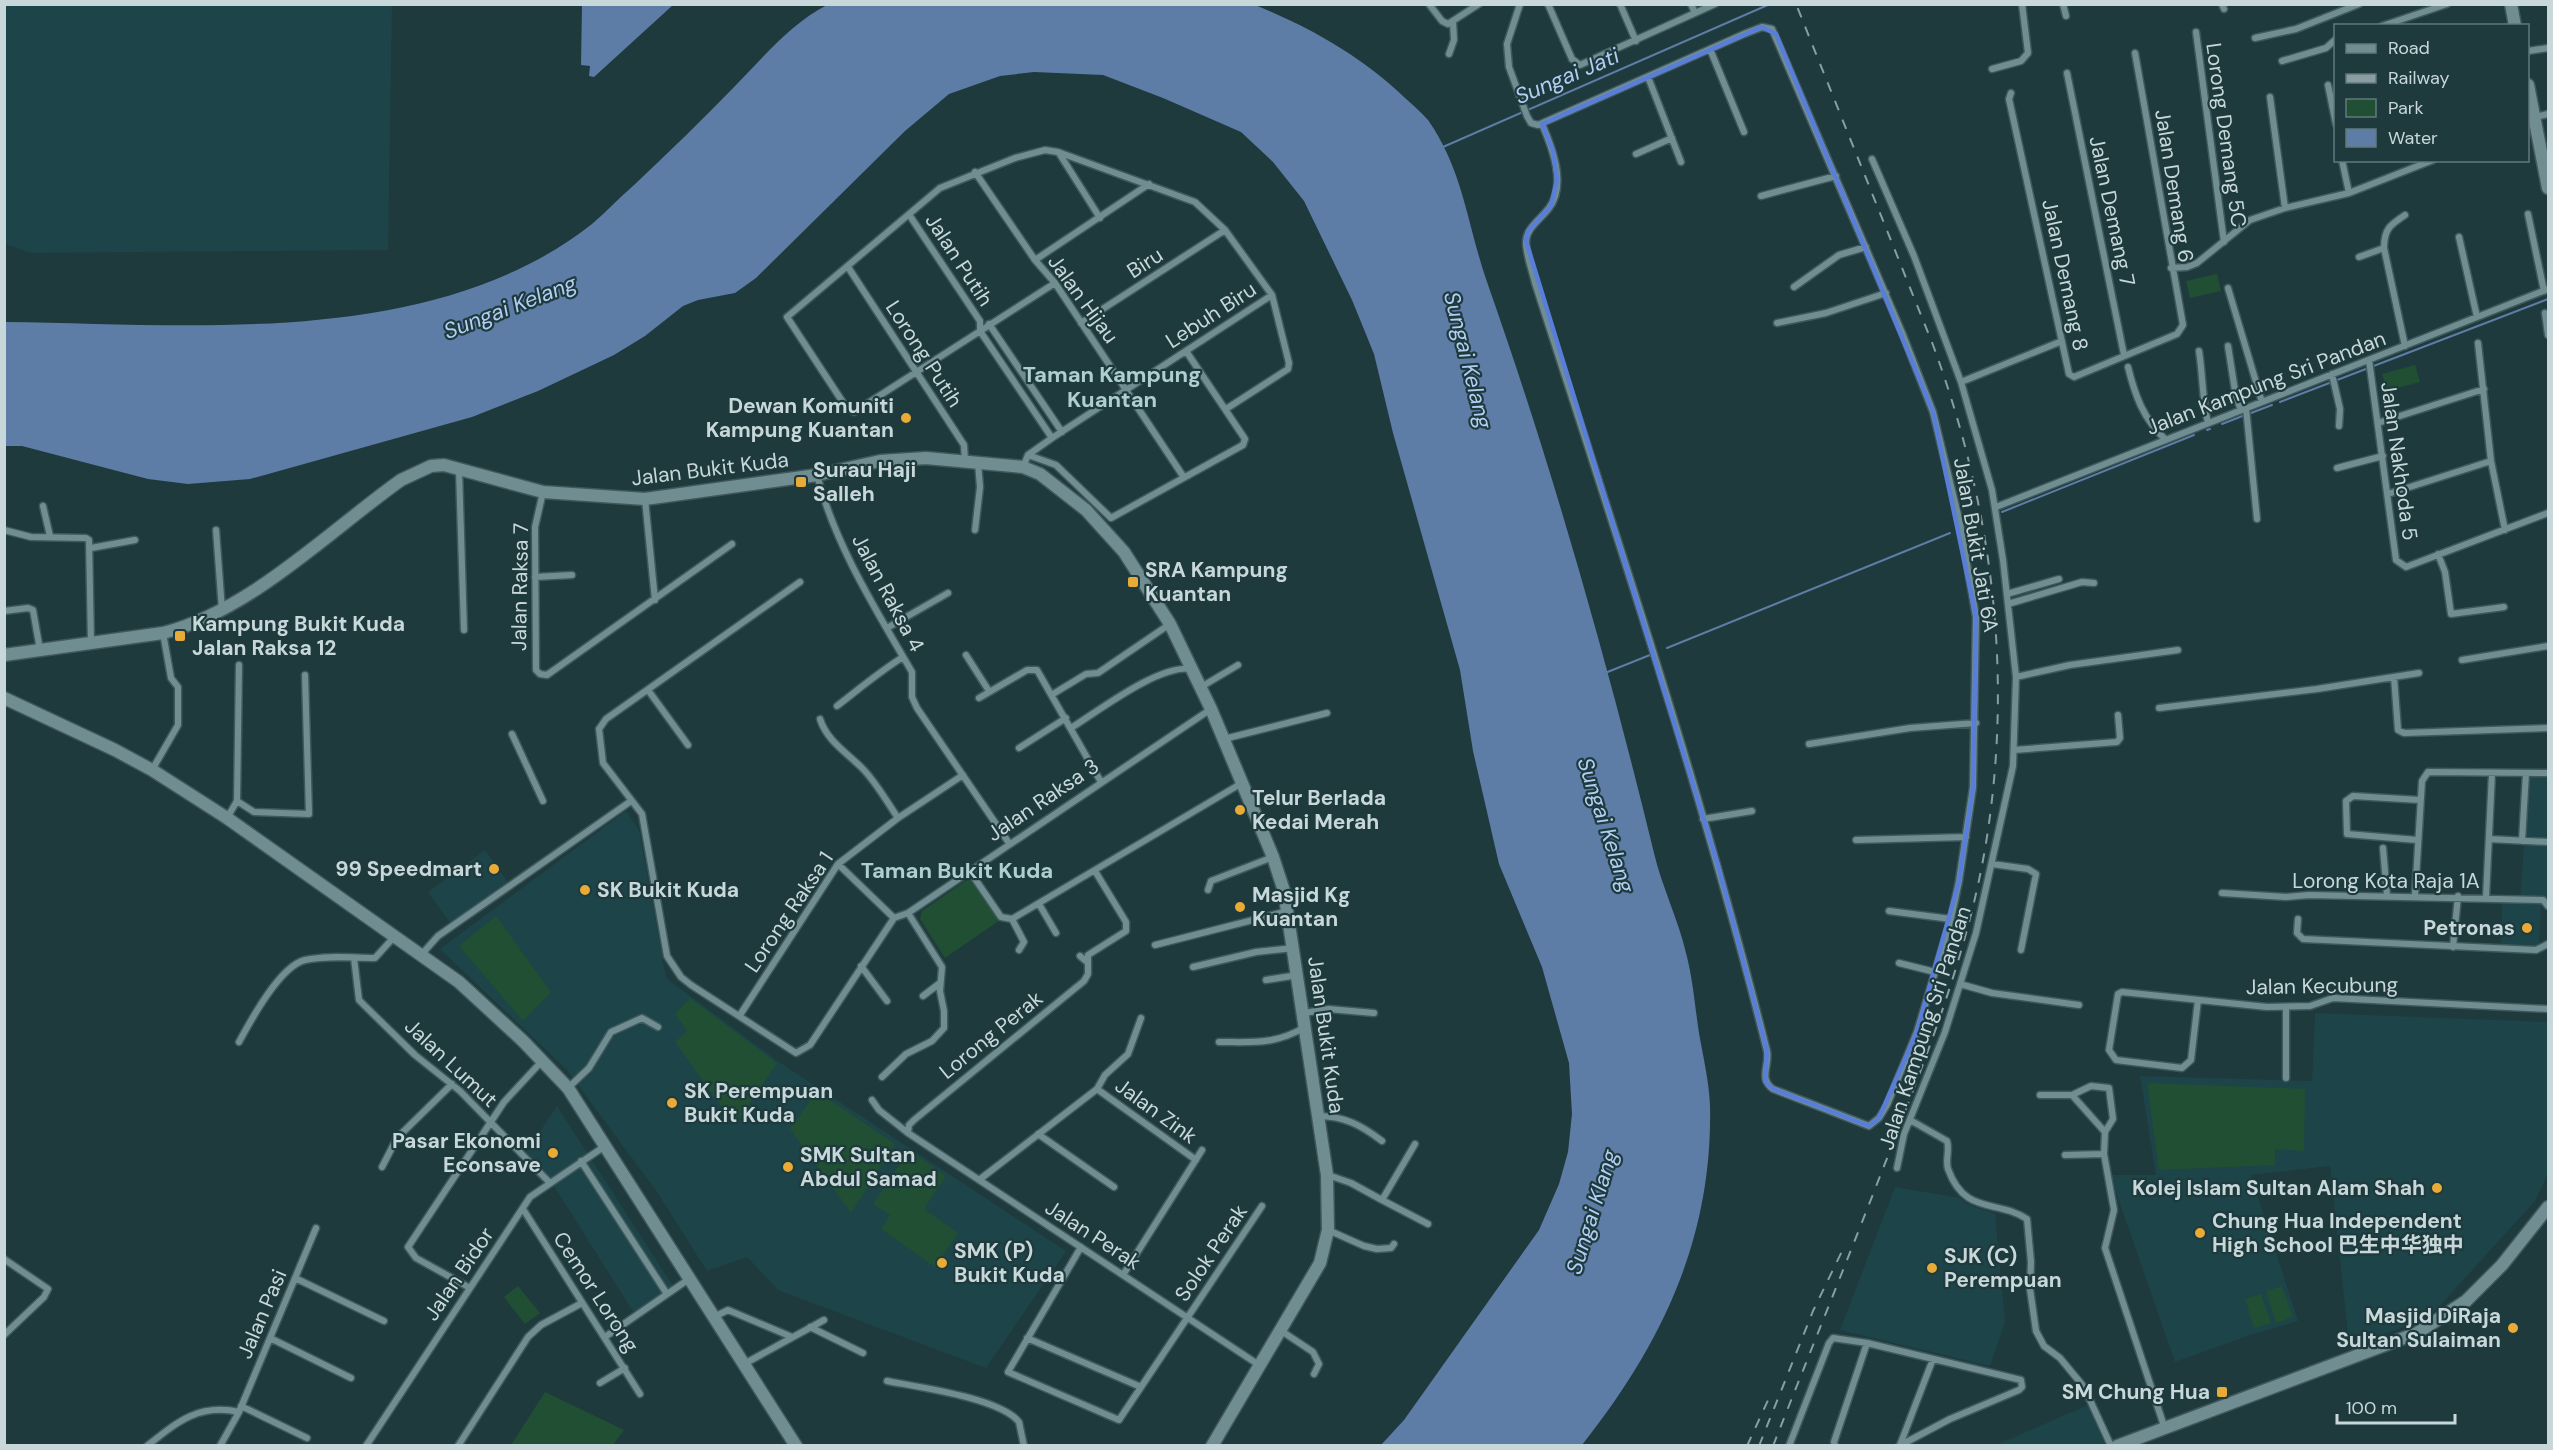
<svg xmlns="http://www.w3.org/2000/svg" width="2553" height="1450" font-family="'DM Sans','Noto Sans SC',sans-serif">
	<rect width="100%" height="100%" fill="#1e3a3d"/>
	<path fill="#1d4449" d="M5,4L392,5L388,250L31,253L5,244Z
		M2529,776H2548V903H2541L2539,947L2501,945L2502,901H2520Z
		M626,811L639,830L666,978L776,1060L1066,1251L986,1368L778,1290L747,1257L707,1271L657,1192L567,1070L440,949Z
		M485,850L508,882L451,924L428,892Z
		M2315,1013L2548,1022V1174L2535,1201L2435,1311L2397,1330L2349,1344L2330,1166L2251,1175L2298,1321L2250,1335L2175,1362L2110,1175H2156L2140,1076L2312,1081Z
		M557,1106L673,1286L634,1313L547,1175L525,1154Z
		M1895,1187L1960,1198L1967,1204L1995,1214L2005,1322L1990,1366L1840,1330Z
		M2088,1405L2105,1445H1996Z"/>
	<path fill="#204f33" d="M2217,274L2221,291L2190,298L2186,281Z
		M2415,365L2420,382L2387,391L2382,374Z
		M971,877L1000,920L945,958L920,919L922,911Z
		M496,916L551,992L523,1021L459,946Z
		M690,998L777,1063L735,1125L675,1042L687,1031L675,1014Z
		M2147,1083L2305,1089L2304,1151L2275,1149V1165L2159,1170Z
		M817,1091L895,1144L851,1213L790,1129Z
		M909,1150L946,1176L924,1209L958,1233L935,1267L881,1229L890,1215L873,1204Z
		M518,1286L540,1313L525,1324L504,1297Z
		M2282,1286L2293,1317L2276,1323L2266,1291Z
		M2261,1294L2271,1323L2254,1328L2245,1299Z
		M545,1392L624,1430L613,1445H511Z"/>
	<path fill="#5d7ca6" d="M582,5V4L673,5L594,77L589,76L590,66L581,65Z
		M827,5H1255C1311,28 1361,56 1405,98C1413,105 1421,112 1428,120C1463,170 1467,223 1486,279C1552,466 1607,660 1654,853C1662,887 1678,919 1686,953C1693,979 1695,1007 1699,1033C1703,1056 1709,1081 1710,1105C1713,1238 1662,1344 1582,1445H1381L1404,1420L1539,1230L1559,1184L1568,1152L1572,1114L1569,1063L1542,967L1499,864L1473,751L1460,670L1393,433L1374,354L1352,300L1304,201L1273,162L1241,132L1163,98L1103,75L1034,72L1000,76L949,94L905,131L756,278L735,293L698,300L683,306L645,336L614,355L538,391L472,417L250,479L188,484L148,479L22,446H5V322C194,324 433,349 592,224C606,212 619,198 633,186C668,153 703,119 736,85C764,56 792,23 827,5Z"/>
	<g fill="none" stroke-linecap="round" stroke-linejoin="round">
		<path stroke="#5d7ca6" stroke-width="2" d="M1443,147L1770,4
			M2280,402L2548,299
			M2251,413L2272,405
			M2222,424L2245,415
			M2207,430L2210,429
			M2002,512L2194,435
			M1667,648L1950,533
			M1605,673L1650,655"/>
		<g stroke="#40585b" stroke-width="9">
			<path id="street" d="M1429,4L1442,21L1448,24L1479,4
				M1520,4L1507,44L1509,67L1527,116L1531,123L1538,125L1744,34L1762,27L1772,29L1903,335L1933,412L1960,523L1976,617L1973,787L1959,881L1951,919L1917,1032L1887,1105L1879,1118L1869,1126L1773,1089C1758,1078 1770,1066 1767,1051C1702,791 1617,538 1535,283C1532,270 1526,255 1526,242C1526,228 1541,219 1549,208C1567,185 1552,147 1542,124
				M1548,4L1572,59L1580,65L1715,4
				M1620,4L1636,41
				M1691,4L1695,13
				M2063,4L2066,16
				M2222,4L2224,9
				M2382,26L2447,4
				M2196,32L2224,242
				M2255,38L2296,29L2359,4
				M1710,49L1744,132
				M2528,51L2548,48
				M1449,54L1454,40L1453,21
				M2282,61L2326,48L2336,39
				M1992,69L2021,61L2028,53L2022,4
				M2067,73L2124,355
				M1648,77L1681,162
				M2328,85L2336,124
				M2011,93L2009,99L2069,374L2074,377L2177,334L2183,325L2135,53
				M2270,97L2285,208
				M2535,117L2548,114
				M1059,153L1100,218
				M1636,154L1672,138
				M1872,159L1914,256L1961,382L1992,490L2003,560L2016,677L2013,766L1976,933L1945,1032L1904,1134L1897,1168
				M2342,160L2349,193
				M975,172L1035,260L1055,283L1183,476
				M1761,196L1836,176
				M2528,214L2544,291
				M910,216L980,321V331L1052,438
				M2459,237L2477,317
				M2359,257L2384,248
				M1035,260L1149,184
				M848,267L964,445L965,461
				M2171,268L2187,267L2197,263L2250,220L2285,208L2349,193L2433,160
				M1055,283L854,412L846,407L787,317L940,188L1015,158L1045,150L1058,152L1195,202L1225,230L1272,295L1289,363L1288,369L1226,409
				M1794,287L1839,255L1866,247
				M2228,288L2262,402
				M2545,313L2548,335
				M1081,323L1225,230
				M1777,323L1826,313L1886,293
				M989,324L1062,432
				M2478,343L2491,461L2505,530
				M2228,346L2236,397L2241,410
				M2405,346L2384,248C2384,229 2390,225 2405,215
				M2199,351C2203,376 2202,399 2208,423
				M2369,360L2396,560L2406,567L2548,513
				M2128,367C2135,395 2143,419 2166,440
				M2332,374L2340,409L2339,426
				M1961,382L2062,341
				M2246,408L2257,519
				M2378,423L2484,389
				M1028,455L1056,465L1111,518L1243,445L1245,439L1186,351
				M1023,467L1028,455L1052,438L1272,295
				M2337,468L2383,456
				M459,470L464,630
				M817,475C835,545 876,610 912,672V697L917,708L1009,843
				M543,492L535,527L536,670L540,674L547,675L732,544
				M2388,494L2491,461
				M645,499L655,600
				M43,506L50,536
				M1996,507L2548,289
				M4,530L31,537L86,538L89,540L91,643
				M216,530L222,610
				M975,530L980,487L978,463
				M91,548L135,540
				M2438,554L2445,572L2451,614L2504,607
				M535,577L572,575
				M800,582L606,719L599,729L603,763L642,814L667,956L681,977L691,985L796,1053L810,1045L894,918L838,864
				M2007,594L2059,579
				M2008,604L2082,582L2094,583
				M4,611L28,608L33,610L40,650
				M887,628L948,593
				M966,655L989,691
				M2462,660L2548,646
				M2016,677L2070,665L2178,650
				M2394,677L2398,730L2404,733L2548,728
				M1201,687L1238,665
				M648,690L688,745
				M1053,694L1086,674L1098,673L1170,624
				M979,698L1027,670H1037L1101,782
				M837,706C859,689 879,672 903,657
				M2159,708L2317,689L2419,673
				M820,719C827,741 847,753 862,768C876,782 887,802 898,818
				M1071,728C1100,710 1159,664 1192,669
				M512,734L543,801
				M1224,739L1327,713
				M1809,744L1910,728L1976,723
				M1019,748L1066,718
				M2014,750L2117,742L2120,738L2118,715
				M152,770L178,725V687L171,678L163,633
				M237,801L254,812L309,814L305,675
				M227,818L237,801L239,665
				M1703,819L1752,811
				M2489,839L2548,842
				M1856,840L1966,837
				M2417,840L2347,834L2346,801L2353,796L2420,800
				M2522,841L2526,773
				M2383,848L2387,895
				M1992,864L2028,869L2036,874L2021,950
				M969,870L1001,917L1012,919L1242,783
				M1208,890L1211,881L1273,857
				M2222,893L2286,897L2309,895L2543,900L2548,906
				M2415,895L2422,781L2428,772L2548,773
				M2486,897L2492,773
				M1039,904L1056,933
				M1889,911L1951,919
				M894,918L908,913L1211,709
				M1012,919L1024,942L1019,950
				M2298,919L2297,933L2303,939L2536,950L2548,944
				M1155,945L1288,911
				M2453,947L2458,896
				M421,955L438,936L631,801
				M1080,956L1087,962
				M354,958L359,1000L365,1006L415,1055L460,1091L549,1182
				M1899,963L1935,972
				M861,966L887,1001
				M1193,967L1256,952L1294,948
				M1266,980L1298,975
				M1960,984L1992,993L2079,1005
				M923,996L940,983
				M2198,1000L2191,1060L2182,1068L2116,1060L2109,1050L2118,994L2122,992L2267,1007L2310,1006L2333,998L2548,1009
				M2286,1007V1078
				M1304,1013L1329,1009L1374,1013
				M740,1015L838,864L898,818L963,775
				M239,1042C251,1020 280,966 305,960C328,955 353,958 375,958L394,937
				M1219,1042C1253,1042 1275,1045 1305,1027
				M882,1077L906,1054L932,1041L944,1028V1011L940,991L942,967L908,913
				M568,1088L589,1068L611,1032L642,1018L658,1027
				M1097,1089L1196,1160
				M2040,1095H2072L2091,1086L2109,1088L2113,1119L2105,1132L2104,1154L2114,1210L2105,1248L2164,1426
				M2072,1095L2105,1132
				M872,1100L879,1110L908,1133L1259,1365
				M1318,1116C1344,1116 1361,1125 1382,1141
				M1910,1120L1947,1141C1950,1151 1945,1160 1948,1169C1965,1216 1997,1199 2027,1219L2031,1262L2030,1289L2036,1331L2044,1346L2060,1358L2084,1387L2111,1446
				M908,1133L909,1125L914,1120L1084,981L1088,974V955L1126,931V922L1095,871
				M1038,1134L1114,1187
				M1415,1144L1382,1200L1428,1224
				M2065,1155L2104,1154
				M581,1161L667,1294
				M382,1167L397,1138L452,1084
				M1328,1175L1351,1183L1382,1200
				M979,1180L1097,1089L1105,1075L1128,1054L1141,1018
				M523,1209L640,1394
				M1328,1230L1364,1246L1377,1249L1391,1248L1394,1244
				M1081,1247L1008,1372L1119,1420L1262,1206
				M4,1259L48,1289L44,1297L4,1335
				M1123,1275L1202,1150
				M295,1278L384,1321
				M470,1288L416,1258L408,1247L504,1102L542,1061
				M714,1317L728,1310L792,1337
				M810,1327L863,1353
				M1280,1330L1313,1352L1319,1364L1314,1374
				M605,1337L689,1279
				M270,1338L351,1378
				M1027,1338L1141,1387
				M744,1364L824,1320
				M887,1381C918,1387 1000,1398 1019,1422L1024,1446
				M600,1383L625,1368
				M241,1406L307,1438
				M1900,1445L1933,1359
				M147,1446C177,1422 199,1403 239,1412
				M220,1446L239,1412L316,1228
				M366,1446L530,1197L605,1146
				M458,1446L528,1337L541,1325L582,1303
				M1789,1446L1829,1343L1833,1338L1867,1343L2021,1380L2022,1387L2019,1390L1950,1419L1899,1446
				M1835,1446L1834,1442L1867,1343"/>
		</g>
		<g stroke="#40585b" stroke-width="15">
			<path id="secondary" d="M2511,4L2515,26
				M2528,85L2548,188
				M4,655L163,633C250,611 328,532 401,480L431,466L444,465L543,492L645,499L817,475L880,461L926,458L1023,467L1040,474L1086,510L1124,552L1170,624L1211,709L1273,857L1284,891L1327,1175L1328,1230L1320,1263L1212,1446
				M4,698L115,750L152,770L227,818L459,982L523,1041L568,1088L796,1446
				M2117,1446L2417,1333L2466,1301L2502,1265L2548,1207"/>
		</g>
		<use href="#street" stroke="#708e91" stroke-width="6"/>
		<use href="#secondary" stroke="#708e91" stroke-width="12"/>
		<path stroke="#8a9ea1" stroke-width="2" stroke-dasharray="10 10" stroke-linecap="butt" d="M1747,1446L1769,1398
			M1759,1446L1813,1311L1845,1245
			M1773,1446C1814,1342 1856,1239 1896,1135C1932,1042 1968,948 1985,849C2014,677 1993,508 1933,345L1796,4"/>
	</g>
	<path fill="none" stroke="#597ed9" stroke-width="4.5" stroke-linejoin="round" d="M1762,27L1776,34L1933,412L1976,617L1973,787L1959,881L1917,1032L1879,1118L1869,1126L1773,1089L1765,1081L1767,1051L1719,869L1526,241L1528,231L1551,206L1557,180L1553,151L1542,124Z"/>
	<g fill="#e8ab37" stroke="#1e3a3d" stroke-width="2">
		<circle cx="906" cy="418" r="6"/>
		<rect x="795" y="476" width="12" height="12" rx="3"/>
		<rect x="1127" y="576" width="12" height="12" rx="3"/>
		<rect x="174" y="630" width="12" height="12" rx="3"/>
		<circle cx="1240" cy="810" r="6"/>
		<circle cx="494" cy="869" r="6"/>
		<circle cx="585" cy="890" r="6"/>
		<circle cx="1240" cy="907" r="6"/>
		<circle cx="2527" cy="928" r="6"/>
		<circle cx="672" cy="1103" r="6"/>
		<circle cx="553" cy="1153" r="6"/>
		<circle cx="788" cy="1167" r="6"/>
		<circle cx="2437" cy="1188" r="6"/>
		<circle cx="2200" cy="1233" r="6"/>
		<circle cx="942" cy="1263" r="6"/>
		<circle cx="1932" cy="1268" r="6"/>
		<circle cx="2513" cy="1328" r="6"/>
		<rect x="2216" y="1386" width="12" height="12" rx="3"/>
	</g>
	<g text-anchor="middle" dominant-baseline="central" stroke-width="4.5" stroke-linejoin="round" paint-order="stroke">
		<g font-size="21" fill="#c8d8da" stroke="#1e3a3d">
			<text transform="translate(2226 135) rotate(82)">Lorong Demang 5C</text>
			<text transform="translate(2174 186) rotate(81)">Jalan Demang 6</text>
			<text transform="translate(2112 211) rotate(78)">Jalan Demang 7</text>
			<text transform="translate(959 260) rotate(57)">Jalan Putih</text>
			<text transform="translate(1145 263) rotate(-33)">Biru</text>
			<text transform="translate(2065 275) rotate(78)">Jalan Demang 8</text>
			<text transform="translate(1083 299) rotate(54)">Jalan Hijau</text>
			<text transform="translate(1211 315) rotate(-33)">Lebuh Biru</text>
			<text transform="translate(924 354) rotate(57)">Lorong Putih</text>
			<text transform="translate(2266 383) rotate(-21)">Jalan Kampung Sri Pandan</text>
			<text transform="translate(2399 461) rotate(82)">Jalan Nakhoda 5</text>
			<text transform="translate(710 469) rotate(-7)">Jalan Bukit Kuda</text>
			<text transform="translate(1976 545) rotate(80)">Jalan Bukit Jati 6A</text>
			<text transform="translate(520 587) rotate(-89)">Jalan Raksa 7</text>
			<text transform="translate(888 593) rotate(62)">Jalan Raksa 4</text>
			<text transform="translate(1043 800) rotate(-34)">Jalan Raksa 3</text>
			<text x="2386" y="881">Lorong Kota Raja 1A</text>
			<text transform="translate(789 912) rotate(-56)">Lorong Raksa 1</text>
			<text transform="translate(2322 986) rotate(-1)">Jalan Kecubung</text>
			<text transform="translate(1925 1028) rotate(-72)">Jalan Kampung Sri Pandan</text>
			<text transform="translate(991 1035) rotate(-39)">Lorong Perak</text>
			<text transform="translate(1326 1035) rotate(82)">Jalan Bukit Kuda</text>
			<text transform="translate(451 1063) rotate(43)">Jalan Lumut</text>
			<text transform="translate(1156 1111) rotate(36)">Jalan Zink</text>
			<text transform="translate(1093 1235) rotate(33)">Jalan Perak</text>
			<text transform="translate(1211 1253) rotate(-56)">Solok Perak</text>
			<text transform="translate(459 1274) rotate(-56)">Jalan Bidor</text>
			<text transform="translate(596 1292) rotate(57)">Cemor Lorong</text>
			<text transform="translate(262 1314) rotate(-67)">Jalan Pasi</text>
		</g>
		<g font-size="21" font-weight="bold" fill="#c8d8da" stroke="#1e3a3d" text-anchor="start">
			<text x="894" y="406" text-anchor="end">Dewan Komuniti<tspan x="894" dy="24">Kampung Kuantan</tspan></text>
			<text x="813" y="470">Surau Haji<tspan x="813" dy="24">Salleh</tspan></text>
			<text x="1145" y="570">SRA Kampung<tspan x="1145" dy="24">Kuantan</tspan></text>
			<text x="192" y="624">Kampung Bukit Kuda<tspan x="192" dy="24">Jalan Raksa 12</tspan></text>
			<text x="1252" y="798">Telur Berlada<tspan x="1252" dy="24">Kedai Merah</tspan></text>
			<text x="482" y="869" text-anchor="end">99 Speedmart</text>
			<text x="597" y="890">SK Bukit Kuda</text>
			<text x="1252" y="895">Masjid Kg<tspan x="1252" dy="24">Kuantan</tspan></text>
			<text x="2515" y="928" text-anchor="end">Petronas</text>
			<text x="684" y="1091">SK Perempuan<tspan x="684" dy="24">Bukit Kuda</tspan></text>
			<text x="541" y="1141" text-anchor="end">Pasar Ekonomi<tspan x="541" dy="24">Econsave</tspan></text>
			<text x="800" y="1155">SMK Sultan<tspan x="800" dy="24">Abdul Samad</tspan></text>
			<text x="2425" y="1188" text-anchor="end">Kolej Islam Sultan Alam Shah</text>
			<text x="2212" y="1221">Chung Hua Independent<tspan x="2212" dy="24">High School 巴生中华独中</tspan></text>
			<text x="954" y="1251">SMK (P)<tspan x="954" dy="24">Bukit Kuda</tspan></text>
			<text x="1944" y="1256">SJK (C)<tspan x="1944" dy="24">Perempuan</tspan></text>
			<text x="2501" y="1316" text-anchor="end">Masjid DiRaja<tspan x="2501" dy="24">Sultan Sulaiman</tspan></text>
			<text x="2210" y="1392" text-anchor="end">SM Chung Hua</text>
		</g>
		<g font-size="22" font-style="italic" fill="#b2cef5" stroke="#1e3a3d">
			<text transform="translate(1567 76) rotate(-23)">Sungai Jati</text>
			<text transform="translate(510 307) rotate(-21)">Sungai Kelang</text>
			<text transform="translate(1468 360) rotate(76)">Sungai Kelang</text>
			<text transform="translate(1606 825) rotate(72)">Sungai Kelang</text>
			<text transform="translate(1592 1212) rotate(-73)">Sungai Klang</text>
		</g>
		<g font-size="22" font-weight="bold" fill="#afced2" stroke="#1e3a3d">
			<text x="1112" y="374">Taman Kampung<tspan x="1112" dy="25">Kuantan</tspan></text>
			<text x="957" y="870">Taman Bukit Kuda</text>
		</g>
	</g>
	<rect width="2553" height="1450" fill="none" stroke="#c8d8da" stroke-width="12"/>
	<rect x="2334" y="24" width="195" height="138" fill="#1e3a3d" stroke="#62797c" stroke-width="1.5"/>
	<rect x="2346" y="44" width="30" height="9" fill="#708e91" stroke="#62797c" stroke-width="1.5"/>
	<text x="2388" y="54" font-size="18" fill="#c8d8da">Road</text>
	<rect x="2346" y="74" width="30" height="9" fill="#8a9ea1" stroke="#62797c" stroke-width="1.5"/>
	<text x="2388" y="84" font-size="18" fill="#c8d8da">Railway</text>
	<rect x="2346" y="99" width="30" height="18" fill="#204f33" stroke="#62797c" stroke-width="1.5"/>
	<text x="2388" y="114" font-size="18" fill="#c8d8da">Park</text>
	<rect x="2346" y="129" width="30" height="18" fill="#5d7ca6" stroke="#62797c" stroke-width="1.5"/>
	<text x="2388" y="144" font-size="18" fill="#c8d8da">Water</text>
	<path d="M2337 1414v9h118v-9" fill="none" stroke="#c8d8da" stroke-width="3"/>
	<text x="2346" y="1414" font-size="18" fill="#c8d8da" stroke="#1e3a3d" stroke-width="4.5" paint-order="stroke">100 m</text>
</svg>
